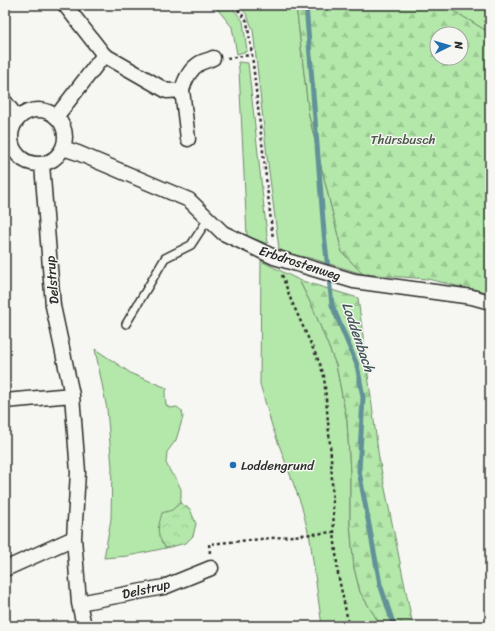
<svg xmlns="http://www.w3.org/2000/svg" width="495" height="631" font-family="Sriracha,sans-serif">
	<defs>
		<pattern id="forest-firs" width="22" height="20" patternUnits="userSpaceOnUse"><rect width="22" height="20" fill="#b3e8aa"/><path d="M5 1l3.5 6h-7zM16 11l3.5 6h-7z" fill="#9ac792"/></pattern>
		<pattern id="park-crowns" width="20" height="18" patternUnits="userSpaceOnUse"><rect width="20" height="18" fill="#b3e8aa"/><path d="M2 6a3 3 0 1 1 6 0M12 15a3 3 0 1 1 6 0" fill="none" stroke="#9ac792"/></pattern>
	</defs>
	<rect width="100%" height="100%" fill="#f6f6f2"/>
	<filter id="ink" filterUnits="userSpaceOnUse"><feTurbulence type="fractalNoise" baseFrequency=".025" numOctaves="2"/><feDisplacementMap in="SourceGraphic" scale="8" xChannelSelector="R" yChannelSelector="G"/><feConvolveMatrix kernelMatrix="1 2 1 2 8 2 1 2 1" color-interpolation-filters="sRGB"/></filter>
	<g filter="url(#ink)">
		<path fill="#b3e8aa" stroke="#6f8a6a" d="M214,5H230L243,21L247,51L237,54L232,27Z
			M239,5H296L309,116L342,252L363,274L310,258L289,254L279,249L267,156L253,30L247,15Z
			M444,5H490V33Z
			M238,62L248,63L268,244L247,236L239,70Z
			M261,261L299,280L313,308L336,365L347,421L350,472V523L354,568L360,592L381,626H322L310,539L301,504L272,426L260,384Z
			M95,349L132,374L167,388L165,395L166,405L170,408L177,407L182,411L183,417L176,440L167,452L166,463L171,473L176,479L181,489V498L180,503L172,510L161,542L166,548L128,556L104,558L111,519L112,467L107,409Z"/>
		<path fill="url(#forest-firs)" stroke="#6f8a6a" fill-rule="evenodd" d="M296,5H444L490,33V294L428,279L363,274L342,252L309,116ZM437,34H461V58H437Z
			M299,280L358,298L379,459L413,626H381L360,592L354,568L350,523V472L347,421L336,365L313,308Z"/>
		<path fill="url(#park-crowns)" stroke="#6f8a6a" d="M180,503L190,509L196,524L193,536L186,543L166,548C155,534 158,528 162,513L172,510Z"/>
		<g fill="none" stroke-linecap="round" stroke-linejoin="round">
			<path stroke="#629298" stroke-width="5" d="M306,5L324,233L332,305L357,365L363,397L359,471L380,584L394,626"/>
			<g stroke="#2b2b2b" stroke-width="10">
				<path id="lane" d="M126,324L165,258L191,245L208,219"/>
			</g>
			<g stroke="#2b2b2b" stroke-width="17">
				<path id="street" d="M104,55L167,91L182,90C185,79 190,69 200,63C204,61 209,60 213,58
					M182,90L188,139
					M5,102L18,119
					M11 137a27 27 0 1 1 54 0a27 27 0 1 1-54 0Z
					M56,117L104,55L65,5
					M63,148L78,153L189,200L223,233L274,257L354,281L472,297L490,302
					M42,164L53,306L72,395L78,472L74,538L79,603L84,626
					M5,401L72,395
					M5,569L74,538
					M79,603L164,587L211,568"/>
			</g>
			<path stroke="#2b2b2b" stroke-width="2.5" stroke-dasharray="3 3" stroke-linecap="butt" d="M234,5L247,21L252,55L273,239
				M227,58L252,55
				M282,275L291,300L320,364L324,376L331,456L334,532L338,574L349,626
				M210,553L209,544L334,532"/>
			<use href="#lane" stroke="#f6f6f2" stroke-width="7"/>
			<use href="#street" stroke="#f6f6f2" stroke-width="14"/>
		</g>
	</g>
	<circle fill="#1f6fb2" stroke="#f6f6f2" stroke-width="1.5" cx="233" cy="465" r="4"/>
	<g text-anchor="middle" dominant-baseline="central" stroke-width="3" stroke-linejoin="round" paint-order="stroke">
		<g font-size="13" fill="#4d5a4b" stroke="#f6f6f2">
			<text x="403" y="139">Thürsbusch</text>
		</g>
		<g font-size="13" fill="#2b2b2b" stroke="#f6f6f2">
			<text transform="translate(300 263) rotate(18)">Erbdrostenweg</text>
			<text transform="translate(52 280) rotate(-95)">Delstrup</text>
			<text transform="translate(146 589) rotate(-13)">Delstrup</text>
		</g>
		<g font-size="13" fill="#2b2b2b" stroke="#f6f6f2" text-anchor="start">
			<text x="241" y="465">Loddengrund</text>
		</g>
		<g font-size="14" font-style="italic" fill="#425658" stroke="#f6f6f2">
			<text transform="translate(358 337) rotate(71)">Loddenbach</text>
		</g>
	</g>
	<rect width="495" height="631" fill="none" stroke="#f6f6f2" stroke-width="20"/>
	<rect x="10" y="10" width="475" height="611" fill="none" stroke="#2b2b2b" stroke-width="1.5" filter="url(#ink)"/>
	<g transform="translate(449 46) rotate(85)"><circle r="19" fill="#f6f6f2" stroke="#a5a5a2"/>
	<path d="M0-3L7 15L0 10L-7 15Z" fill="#1f6fb2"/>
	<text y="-6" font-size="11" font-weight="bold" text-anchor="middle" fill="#2b2b2b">N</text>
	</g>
</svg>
